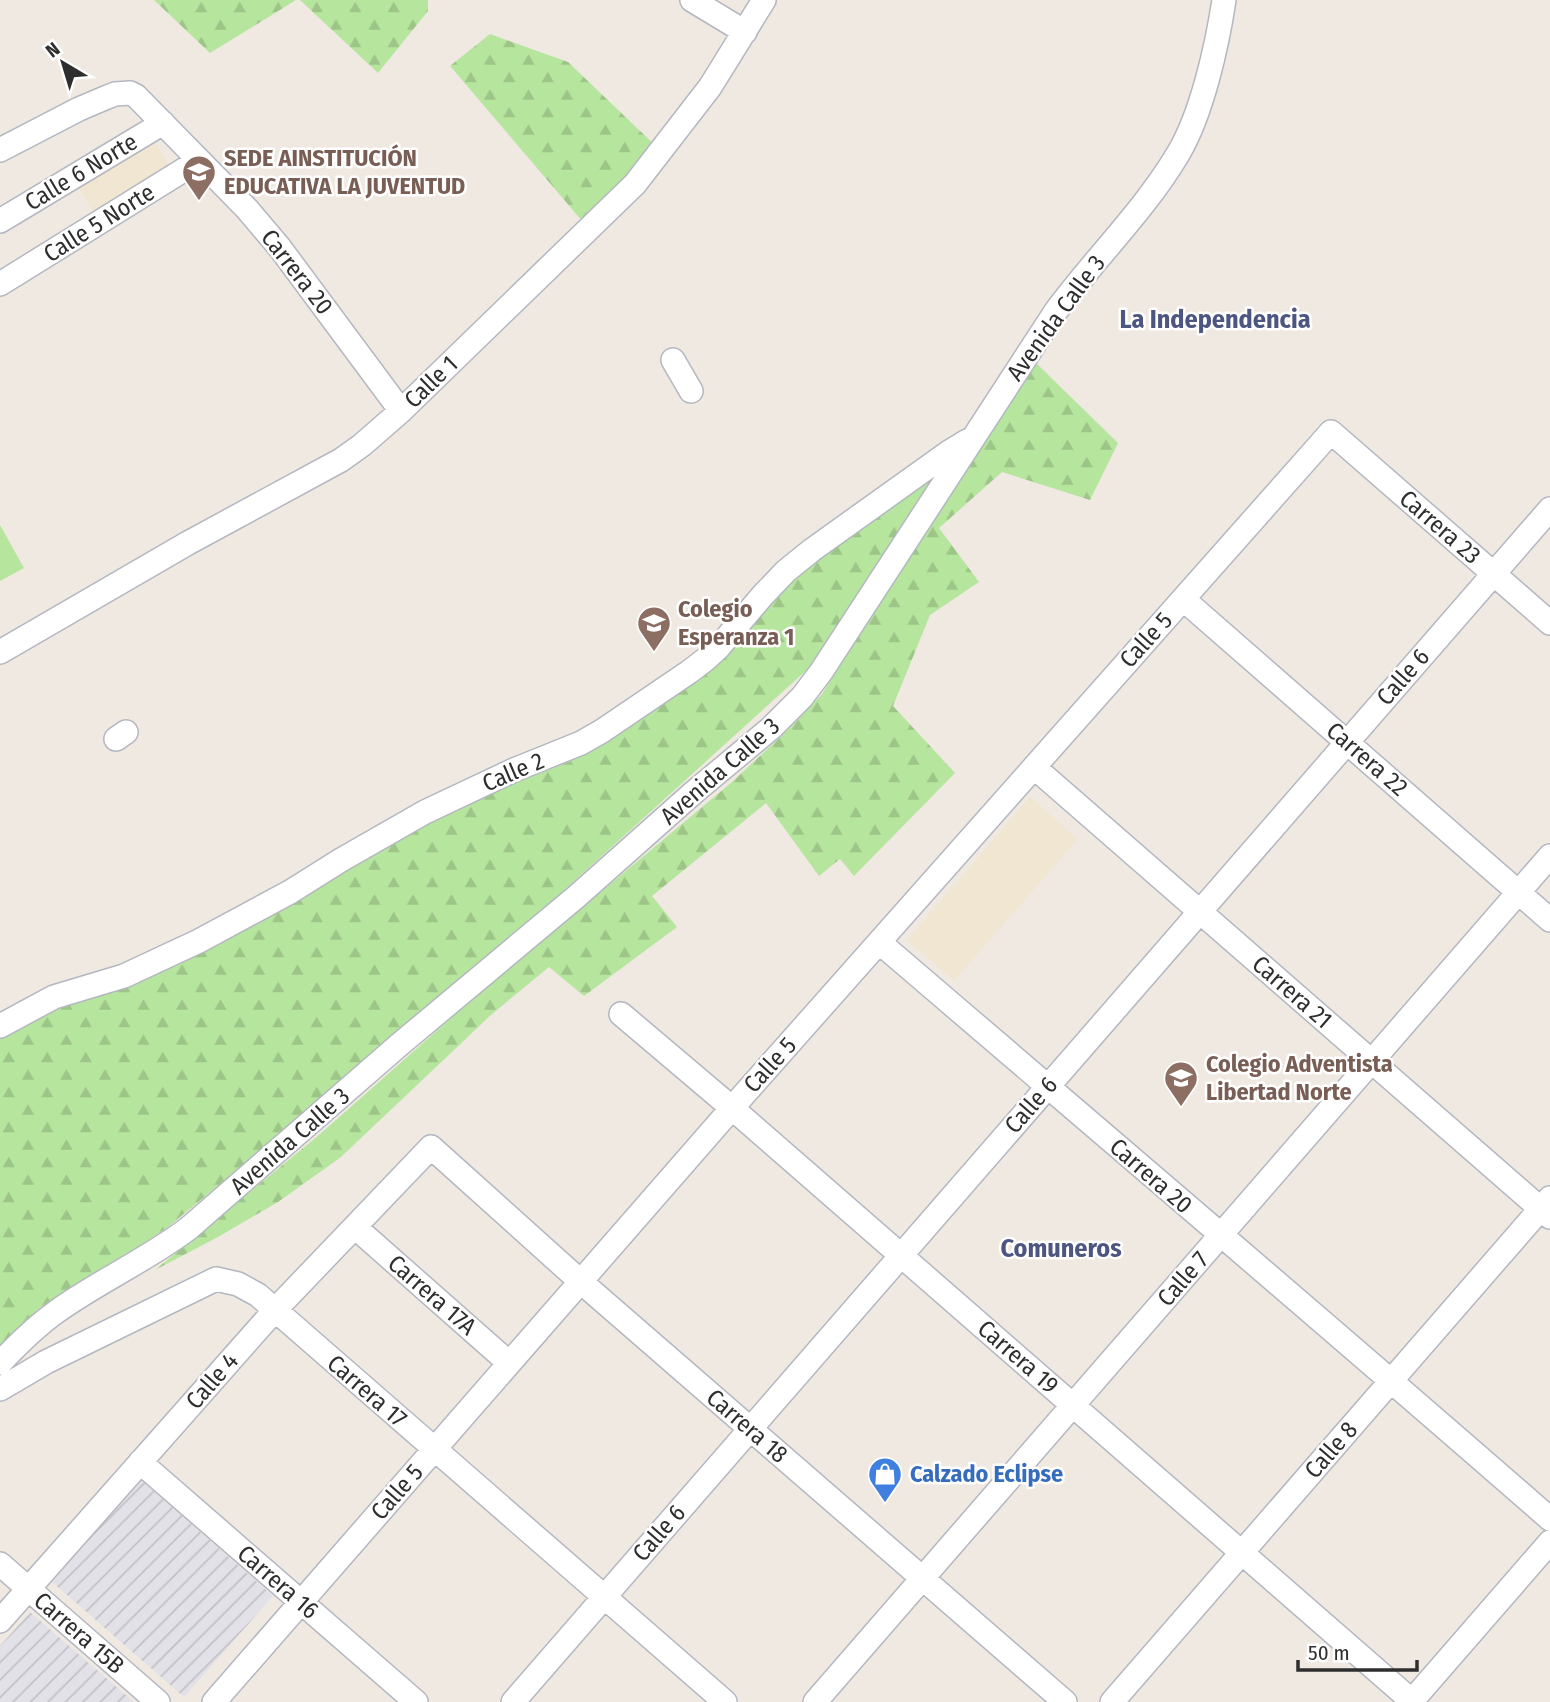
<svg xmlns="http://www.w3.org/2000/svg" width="1550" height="1702" font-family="'Fira Sans Condensed',sans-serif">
	<defs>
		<pattern id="industrial-furrows" width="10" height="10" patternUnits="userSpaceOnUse" patternTransform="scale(1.75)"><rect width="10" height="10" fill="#e3e1e8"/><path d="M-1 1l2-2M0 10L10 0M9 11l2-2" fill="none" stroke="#c3c1c7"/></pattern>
		<pattern id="forest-firs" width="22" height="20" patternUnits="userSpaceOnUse" patternTransform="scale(1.75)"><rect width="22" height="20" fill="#b6e59e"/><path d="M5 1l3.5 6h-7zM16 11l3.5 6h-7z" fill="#9dc588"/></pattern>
	</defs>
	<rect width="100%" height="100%" fill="#efe9e1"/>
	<path fill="url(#industrial-furrows)" d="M140,1479L273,1596L184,1697L51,1581Z
		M30,1612L134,1702H0V1646Z"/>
	<path fill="#f0e6d1" d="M155,141L174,174L98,220L78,187Z
		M1030,797L1078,839L954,981L907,940Z"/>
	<path fill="url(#forest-firs)" d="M154,0H296L210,53Z
		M300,0H428V11L378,73Z
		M490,34L568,62L661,151L589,229L450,66Z
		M1034,361L1118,443L1090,500L1002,472L939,528L979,582L930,615L893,706L955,773L854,876L840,859L819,876L766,803L652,896L677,927L584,996L549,967L492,1014L341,1157L278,1202L218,1237L155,1270L319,1135L466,1005L732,782L790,728L822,694Z
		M947,461L810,667L561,893L226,1179L168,1227L122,1258L69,1288L38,1309L0,1349V1038L61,1007L132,985L276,912L407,831L474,799L571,761L685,688L804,567Z"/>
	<path fill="#b6e59e" d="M0,525L24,568L0,581Z"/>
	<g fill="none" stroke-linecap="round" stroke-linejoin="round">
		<g stroke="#b4b7c1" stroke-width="26">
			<path id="minor" d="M692,0L745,32
				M0,150L79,109L105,98L115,94L130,93L136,96L247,209L280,248L401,411
				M0,221L163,123
				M0,284L198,161
				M673,360L691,391
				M1183,599L1550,920
				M0,652L188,543L341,460L362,445L401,411L635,184L710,87L764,0
				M116,739L126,732
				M1034,767L1550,1217
				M879,942C1103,1134 1328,1325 1550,1519
				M621,1014L732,1108L1413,1702
				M0,1026L54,997L124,976L199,941L290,892L341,860L425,812L514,770L581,743L602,731L689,672L706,659L718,648L763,595L786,571L812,550L949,452L967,441
				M355,1227L509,1363
				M0,1363C17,1345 35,1327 56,1312C99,1281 147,1260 189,1228L399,1045L576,897L693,793L771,728L802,697L821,672L1056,311C1096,257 1144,211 1178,154C1202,114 1217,46 1224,0
				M0,1389L46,1362L216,1279L238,1284L258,1295L725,1702
				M140,1462L416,1702
				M0,1564L158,1702
				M0,1621L275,1310L431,1147L580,1281L1065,1702
				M214,1702L732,1108L1331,432L1550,623
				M513,1702L1550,509
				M815,1702L1550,856
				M1112,1702L1550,1198
				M1411,1702L1550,1542"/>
		</g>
		<use href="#minor" stroke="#fff" stroke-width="23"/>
	</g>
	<defs>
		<g id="school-pin" transform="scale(1.75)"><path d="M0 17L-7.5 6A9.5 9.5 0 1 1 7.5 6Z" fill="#8d6e63" stroke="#fff"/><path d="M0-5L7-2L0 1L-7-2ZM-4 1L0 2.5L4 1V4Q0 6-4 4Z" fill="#fff"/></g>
		<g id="shop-pin" transform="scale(1.75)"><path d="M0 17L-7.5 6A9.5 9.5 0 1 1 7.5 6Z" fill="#3f7fe0" stroke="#fff"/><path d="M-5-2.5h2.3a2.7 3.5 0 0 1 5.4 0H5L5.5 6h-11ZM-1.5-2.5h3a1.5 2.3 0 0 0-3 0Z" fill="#fff"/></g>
	</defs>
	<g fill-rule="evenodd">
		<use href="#school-pin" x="199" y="172"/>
		<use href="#school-pin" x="654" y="623"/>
		<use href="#school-pin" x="1181" y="1078"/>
		<use href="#shop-pin" x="885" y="1474"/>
	</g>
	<g text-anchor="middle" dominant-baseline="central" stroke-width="5" stroke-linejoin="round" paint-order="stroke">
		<g font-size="24" font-weight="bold" fill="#785e54" stroke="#fff" text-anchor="start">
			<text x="224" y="158">SEDE AINSTITUCIÓN<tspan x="224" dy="28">EDUCATIVA LA JUVENTUD</tspan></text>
			<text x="678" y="609">Colegio<tspan x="678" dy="28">Esperanza 1</tspan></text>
			<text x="1206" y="1064">Colegio Adventista<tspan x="1206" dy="28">Libertad Norte</tspan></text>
		</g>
		<g font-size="24" fill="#2e2e2e" stroke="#fff">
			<text transform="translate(81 172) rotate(-31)">Calle 6 Norte</text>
			<text transform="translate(99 223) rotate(-32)">Calle 5 Norte</text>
			<text transform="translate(297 272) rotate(52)">Carrera 20</text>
			<text transform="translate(1056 318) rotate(-54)">Avenida Calle 3</text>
			<text transform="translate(431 382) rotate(-44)">Calle 1</text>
			<text transform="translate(1440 527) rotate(41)">Carrera 23</text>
			<text transform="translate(1146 640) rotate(-48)">Calle 5</text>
			<text transform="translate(1403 677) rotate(-49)">Calle 6</text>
			<text transform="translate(1367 759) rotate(41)">Carrera 22</text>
			<text transform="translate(720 771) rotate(-41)">Avenida Calle 3</text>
			<text transform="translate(513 772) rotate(-23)">Calle 2</text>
			<text transform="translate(1292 992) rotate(41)">Carrera 21</text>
			<text transform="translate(770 1065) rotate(-48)">Calle 5</text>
			<text transform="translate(1031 1105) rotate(-49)">Calle 6</text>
			<text transform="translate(290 1141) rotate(-41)">Avenida Calle 3</text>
			<text transform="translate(1151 1176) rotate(41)">Carrera 20</text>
			<text transform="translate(1183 1279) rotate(-49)">Calle 7</text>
			<text transform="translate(432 1295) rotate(41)">Carrera 17A</text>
			<text transform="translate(1018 1357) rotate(41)">Carrera 19</text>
			<text transform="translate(212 1381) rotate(-49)">Calle 4</text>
			<text transform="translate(367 1391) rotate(41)">Carrera 17</text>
			<text transform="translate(747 1426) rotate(41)">Carrera 18</text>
			<text transform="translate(1331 1450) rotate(-49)">Calle 8</text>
			<text transform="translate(397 1492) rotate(-49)">Calle 5</text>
			<text transform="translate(659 1533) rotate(-49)">Calle 6</text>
			<text transform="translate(278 1582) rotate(41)">Carrera 16</text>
			<text transform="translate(79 1633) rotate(41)">Carrera 15B</text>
		</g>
		<g font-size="24" font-weight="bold" fill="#366cbe" stroke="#fff" text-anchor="start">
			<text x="910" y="1474">Calzado Eclipse</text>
		</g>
		<g font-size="26" font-weight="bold" fill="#4d5680" stroke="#fff">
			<text x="1215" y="319">La Independencia</text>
			<text x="1061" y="1248">Comuneros</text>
		</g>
	</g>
	<g transform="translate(63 63) rotate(322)" stroke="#ffffff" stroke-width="5" paint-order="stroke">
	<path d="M0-5L12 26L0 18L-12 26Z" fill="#2e2e2e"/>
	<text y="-10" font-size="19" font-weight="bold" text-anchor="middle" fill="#2e2e2e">N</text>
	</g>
	<path d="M1298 1660v10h119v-10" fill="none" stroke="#2e2e2e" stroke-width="3.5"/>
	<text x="1308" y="1660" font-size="21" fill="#2e2e2e" stroke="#ffffff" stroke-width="5" paint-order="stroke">50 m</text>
</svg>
